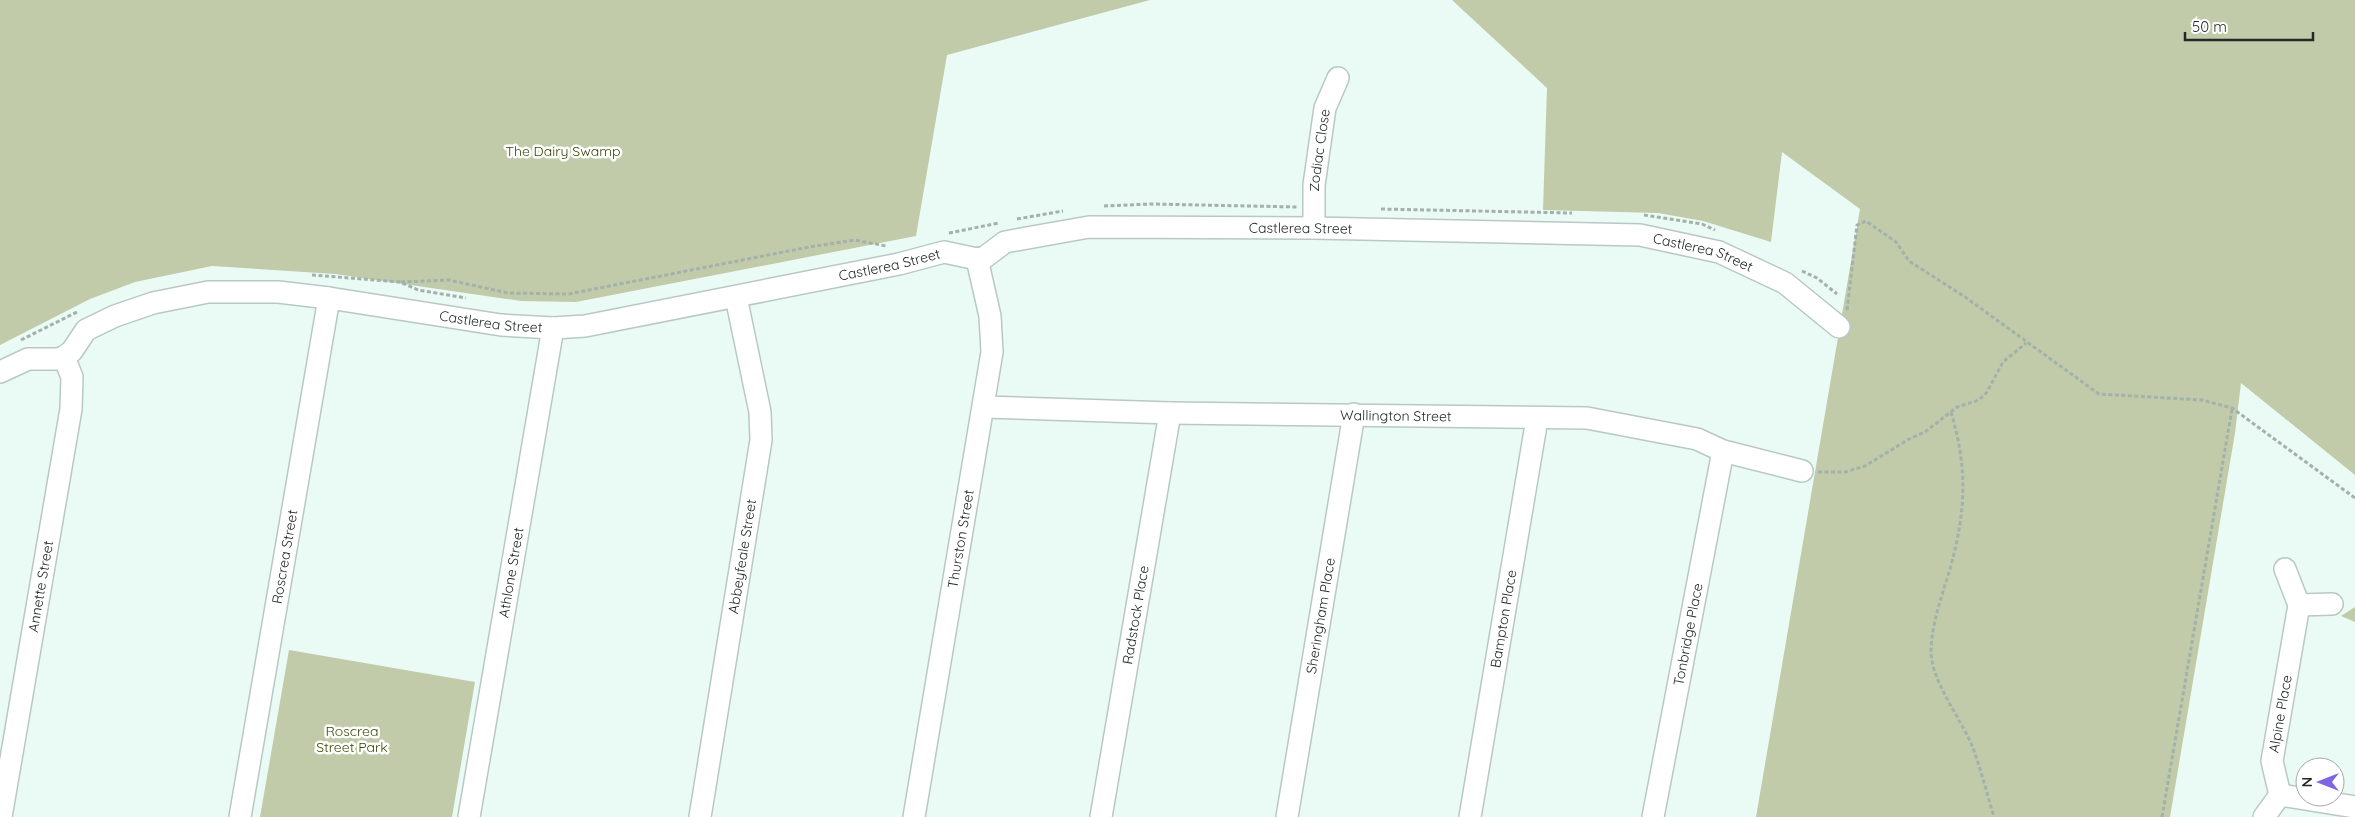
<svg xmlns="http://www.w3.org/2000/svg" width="2355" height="817" font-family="Quicksand,sans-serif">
	<rect width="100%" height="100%" fill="#e9fbf4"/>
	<path fill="#c1cba9" d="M0,0H1150L947,55L916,236L576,302L521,301L335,274L212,266L135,282L90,299L0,345Z
		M1452,0H2355V475L2241,383L2235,433L2170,817H1756L1860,209L1782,152L1771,242L1703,221L1658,213L1543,210L1547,88Z
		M2355,607V622L2341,616Z
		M289,650L475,682L452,817H260Z"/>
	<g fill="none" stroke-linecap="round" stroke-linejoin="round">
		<g stroke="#b8c9c2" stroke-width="24">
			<g id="minor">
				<path id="s1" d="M1314,228V185L1325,108L1338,78"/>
				<path id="s2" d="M0,372L28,359H57L64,357L72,351L86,330L115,316L153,303L208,292H278L329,298L501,325L553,328L585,326L899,264L944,252L977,259L985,257L1005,242L1089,227L1314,228L1640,235L1719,252L1785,283L1839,327"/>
				<path id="s3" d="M984,407L1170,413L1587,418L1697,439L1723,451L1802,471"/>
				<path d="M2285,569L2299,605L2332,604"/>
				<path d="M2280,795L2355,807"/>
				<path id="s4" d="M1,817L71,409L72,377L64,357"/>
				<path id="s5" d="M240,817L329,298"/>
				<path id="s6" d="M469,817L553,328"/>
				<path id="s7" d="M700,817L761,440L760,412L736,297"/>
				<path id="s8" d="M914,817L992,352L990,316L977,259"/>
				<path id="s9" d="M1101,817L1170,413"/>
				<path id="s10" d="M1287,817L1354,414"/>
				<path id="s11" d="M1470,817L1537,419"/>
				<path id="s12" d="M1653,817L1723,451"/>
				<path id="s13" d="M2264,817L2280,795L2272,761L2299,605"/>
			</g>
		</g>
		<path stroke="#a3b1ab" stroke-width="3" stroke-dasharray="4 2.5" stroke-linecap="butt" d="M1104,206L1151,204L1297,207
			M1381,209L1572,213
			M1644,215L1702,224L1715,230
			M1017,219L1063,211
			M949,233L999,223
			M1802,271L1817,278L1837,294
			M312,275L400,282L418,290L466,298
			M401,282L449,280L508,293L569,294L809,247L855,240L886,246
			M1847,310L1857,225L1866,221L1896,242L1909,261L1965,297L2099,394L2202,400L2232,408L2355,498
			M21,340L77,312
			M1951,412C1968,470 1966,511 1950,569C1942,596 1932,622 1931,650C1931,682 1961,718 1973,748C1981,770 1987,794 1994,817
			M1818,472H1845L1865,466L1909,439L1925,432L1957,407L1979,400L1987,392L2003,362L2026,343
			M2162,817L2232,409"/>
		<use href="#minor" stroke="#fff" stroke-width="21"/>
	</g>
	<g text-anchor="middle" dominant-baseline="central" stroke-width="5" stroke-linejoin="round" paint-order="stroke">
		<g font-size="14" fill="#394602" stroke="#fff">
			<text x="563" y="151">The Dairy Swamp</text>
			<text x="352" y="731">Roscrea<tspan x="352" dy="16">Street Park</tspan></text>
		</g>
		<g font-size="14" fill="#222926" stroke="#fff">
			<text stroke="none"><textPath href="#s1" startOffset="78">Zodiac Close</textPath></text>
			<text stroke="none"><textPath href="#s2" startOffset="1341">Castlerea Street</textPath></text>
			<text stroke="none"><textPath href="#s2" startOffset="1746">Castlerea Street</textPath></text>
			<text stroke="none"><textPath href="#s2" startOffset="921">Castlerea Street</textPath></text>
			<text stroke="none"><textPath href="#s2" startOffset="516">Castlerea Street</textPath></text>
			<text stroke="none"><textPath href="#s3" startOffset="412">Wallington Street</textPath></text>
			<text stroke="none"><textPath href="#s8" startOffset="282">Thurston Street</textPath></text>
			<text stroke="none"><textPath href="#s5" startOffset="264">Roscrea Street</textPath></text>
			<text stroke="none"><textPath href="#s7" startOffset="264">Abbeyfeale Street</textPath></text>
			<text stroke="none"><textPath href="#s6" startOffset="248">Athlone Street</textPath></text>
			<text stroke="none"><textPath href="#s4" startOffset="234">Annette Street</textPath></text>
			<text stroke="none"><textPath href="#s9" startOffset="205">Radstock Place</textPath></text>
			<text stroke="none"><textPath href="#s10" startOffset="204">Sheringham Place</textPath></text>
			<text stroke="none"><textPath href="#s11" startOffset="201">Bampton Place</textPath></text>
			<text stroke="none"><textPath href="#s12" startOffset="186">Tonbridge Place</textPath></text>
			<text stroke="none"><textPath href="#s13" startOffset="110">Alpine Place</textPath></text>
		</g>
	</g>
	<g transform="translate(2320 782) rotate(270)"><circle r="24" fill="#ffffff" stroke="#a7a9a8"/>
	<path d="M0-4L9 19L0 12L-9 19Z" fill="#8065e0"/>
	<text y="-8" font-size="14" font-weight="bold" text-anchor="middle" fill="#222926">N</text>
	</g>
	<path d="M2185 32v8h128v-8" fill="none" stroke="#222926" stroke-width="2.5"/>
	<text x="2192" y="32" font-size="15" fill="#222926" stroke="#ffffff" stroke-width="4" paint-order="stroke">50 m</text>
</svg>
